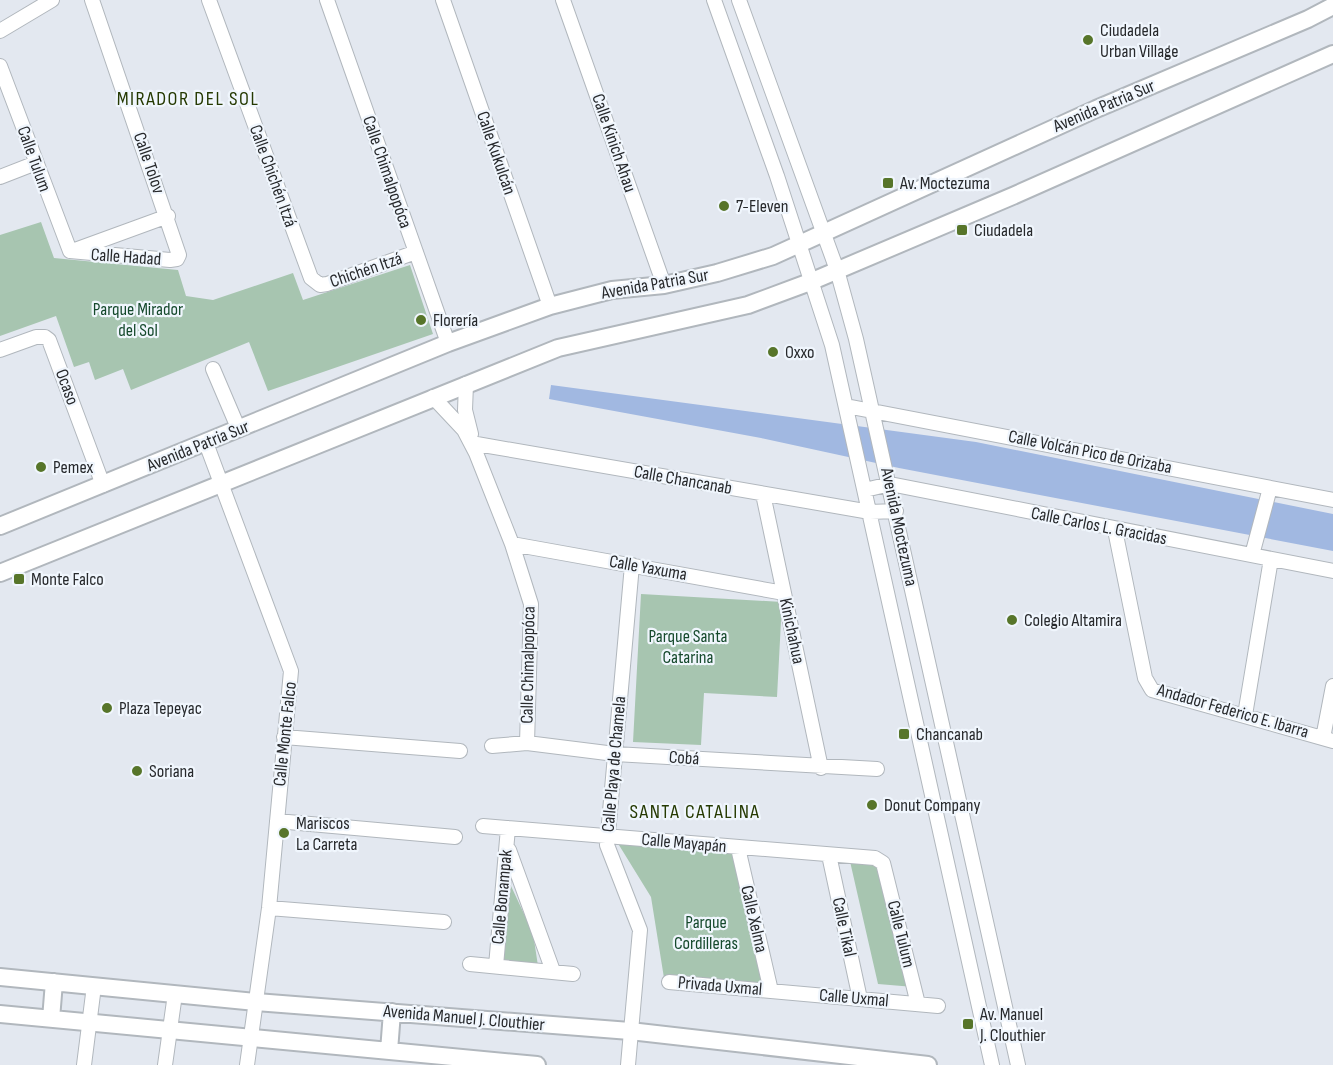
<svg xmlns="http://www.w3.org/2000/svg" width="1333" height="1065" font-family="'Sofia Sans Condensed',sans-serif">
	<rect width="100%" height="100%" fill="#e3e8f0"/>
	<path fill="#a7c5b0" d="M41,222L54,258L178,270L186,296L213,300L293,273L303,300L410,265L433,334L268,391L249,342L131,390L123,369L95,380L89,362L74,367L56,316L0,336V235Z
		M641,594L782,602L777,697L704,693L701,745L633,742Z
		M614,837L738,848L771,991L664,978L651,897Z
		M849,857L883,863L914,987L878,984Z
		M511,886L533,933L538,966L501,963Z"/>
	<path fill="#a1b8e1" d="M551,385L976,442L1333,514V551L899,468L761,438L549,399Z"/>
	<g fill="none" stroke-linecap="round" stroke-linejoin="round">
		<g stroke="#b1b7bd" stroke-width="16">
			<path id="minor" d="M209,0L311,278L320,285L327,284L416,252
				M327,0L448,343
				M443,0L550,306
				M563,0L664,285
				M714,0L777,176L832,345L992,1065
				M739,0L837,270L856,339L1018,1065
				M0,31L52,0
				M0,66L70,251
				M0,177L36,163
				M70,251L170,260L177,259L179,255L92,0
				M72,251L168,216
				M0,350L36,337H45L49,340L103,485
				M213,369L239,430
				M466,384L465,410L471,434
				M433,397L464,430L476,453L512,544L531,604L527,743
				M846,406L1333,500
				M206,443L291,671L269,908L247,1065
				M471,443L870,512L896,511
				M865,490L890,484L1333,571
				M763,494L821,768
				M1115,530L1145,678L1152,690L1333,741
				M512,544L784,593
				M1252,555L1270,488
				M1245,715L1271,559
				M284,737L460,751
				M1323,738L1333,686
				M492,746L527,743L615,754L877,769
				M277,821L455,837
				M483,826L875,858L883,863L918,1004
				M738,848L771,991
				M509,850L553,971
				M829,855L860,999
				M269,908L444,922
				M470,964L573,974
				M496,966L508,828
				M669,982L938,1006
				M84,1065L94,986
				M165,1065L175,994
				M628,1065L640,930L607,845L632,565"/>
		</g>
		<g stroke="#b1b7bd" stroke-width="20">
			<path id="major" d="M0,526L448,343L550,306L612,290L664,285L717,273L773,256L1096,109L1308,19L1333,6
				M0,573L558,348L748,305L810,282L1015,195L1333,54
				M0,977L256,1002L630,1031L928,1065
				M0,1014L537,1065
				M51,1019L54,982
				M389,1051L392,1012"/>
		</g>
		<use href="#minor" stroke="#fff" stroke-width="14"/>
		<use href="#major" stroke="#fff" stroke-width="16"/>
	</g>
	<g fill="#57752a" stroke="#f0f6fd" stroke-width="2">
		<circle cx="1088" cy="40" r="6"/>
		<rect x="882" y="177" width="12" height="12" rx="3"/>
		<circle cx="724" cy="206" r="6"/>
		<rect x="956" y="224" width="12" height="12" rx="3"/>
		<circle cx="421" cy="320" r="6"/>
		<circle cx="773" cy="352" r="6"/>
		<circle cx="41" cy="467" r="6"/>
		<rect x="13" y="573" width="12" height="12" rx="3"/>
		<circle cx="1012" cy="620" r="6"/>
		<circle cx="107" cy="708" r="6"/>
		<rect x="898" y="728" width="12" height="12" rx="3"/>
		<circle cx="137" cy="771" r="6"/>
		<circle cx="872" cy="805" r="6"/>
		<circle cx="284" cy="833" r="6"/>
		<rect x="962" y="1018" width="12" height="12" rx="3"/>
	</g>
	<g text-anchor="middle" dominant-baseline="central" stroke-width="4.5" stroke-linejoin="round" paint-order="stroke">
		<g font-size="18" fill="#27292c" stroke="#f0f6fd" text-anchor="start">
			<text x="1100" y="30">Ciudadela<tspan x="1100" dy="21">Urban Village</tspan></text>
			<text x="900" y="183">Av. Moctezuma</text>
			<text x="736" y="206">7-Eleven</text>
			<text x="974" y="230">Ciudadela</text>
			<text x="433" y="320">Florería</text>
			<text x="785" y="352">Oxxo</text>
			<text x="53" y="467">Pemex</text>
			<text x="31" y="579">Monte Falco</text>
			<text x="1024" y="620">Colegio Altamira</text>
			<text x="119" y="708">Plaza Tepeyac</text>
			<text x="916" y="734">Chancanab</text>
			<text x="149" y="771">Soriana</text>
			<text x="884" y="805">Donut Company</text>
			<text x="296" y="823">Mariscos<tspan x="296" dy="21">La Carreta</tspan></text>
			<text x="980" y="1014">Av. Manuel<tspan x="980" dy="21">J. Clouthier</tspan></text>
		</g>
		<g font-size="18" fill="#27292c" stroke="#f0f6fd">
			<text transform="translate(1104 106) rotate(-23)">Avenida Patria Sur</text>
			<text transform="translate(614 143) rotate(71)">Calle Kinich Ahau</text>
			<text transform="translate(496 153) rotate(71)">Calle Kukulcán</text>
			<text transform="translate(34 159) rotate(70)">Calle Tulum</text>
			<text transform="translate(149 163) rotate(71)">Calle Tolov</text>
			<text transform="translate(387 172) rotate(71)">Calle Chimalpopóca</text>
			<text transform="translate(273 176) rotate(70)">Calle Chichén Itzá</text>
			<text transform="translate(126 257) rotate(4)">Calle Hadad</text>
			<text transform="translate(366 270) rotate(-19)">Chichén Itzá</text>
			<text transform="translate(655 284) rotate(-10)">Avenida Patria Sur</text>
			<text transform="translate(67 387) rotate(70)">Ocaso</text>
			<text transform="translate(198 446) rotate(-22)">Avenida Patria Sur</text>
			<text transform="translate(1090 452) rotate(11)">Calle Volcán Pico de Orizaba</text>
			<text transform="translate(683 480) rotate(10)">Calle Chancanab</text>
			<text transform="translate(1099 526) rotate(11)">Calle Carlos L. Gracidas</text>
			<text transform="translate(899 527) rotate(78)">Avenida Moctezuma</text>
			<text transform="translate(648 568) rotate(10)">Calle Yaxuma</text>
			<text transform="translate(792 631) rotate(78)">Kinichahua</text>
			<text transform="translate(528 665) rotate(-89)">Calle Chimalpopóca</text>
			<text transform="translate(1233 711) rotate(16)">Andador Federico E. Ibarra</text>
			<text transform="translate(285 734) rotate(-84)">Calle Monte Falco</text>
			<text transform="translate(684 758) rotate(4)">Cobá</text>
			<text transform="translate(614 764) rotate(-85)">Calle Playa de Chamela</text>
			<text transform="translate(684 843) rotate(5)">Calle Mayapán</text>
			<text transform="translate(502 897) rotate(-85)">Calle Bonampak</text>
			<text transform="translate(754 919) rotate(77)">Calle Xelma</text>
			<text transform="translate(844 927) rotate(78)">Calle Tikal</text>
			<text transform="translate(901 934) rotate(76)">Calle Tulum</text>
			<text transform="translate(720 986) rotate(5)">Privada Uxmal</text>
			<text transform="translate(854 998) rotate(5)">Calle Uxmal</text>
			<text transform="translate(464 1018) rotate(5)">Avenida Manuel J. Clouthier</text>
		</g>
		<g font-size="18" fill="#15492c" stroke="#f0f6fd">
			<text x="138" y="309">Parque Mirador<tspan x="138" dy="21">del Sol</tspan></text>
			<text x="688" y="636">Parque Santa<tspan x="688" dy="21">Catarina</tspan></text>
			<text x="706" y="922">Parque<tspan x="706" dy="21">Cordilleras</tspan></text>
		</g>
		<g font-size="20" letter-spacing="1.5" fill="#263a03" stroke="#f0f6fd">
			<text x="188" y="99">MIRADOR DEL SOL</text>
			<text x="695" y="812">SANTA CATALINA</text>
		</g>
	</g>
</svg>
